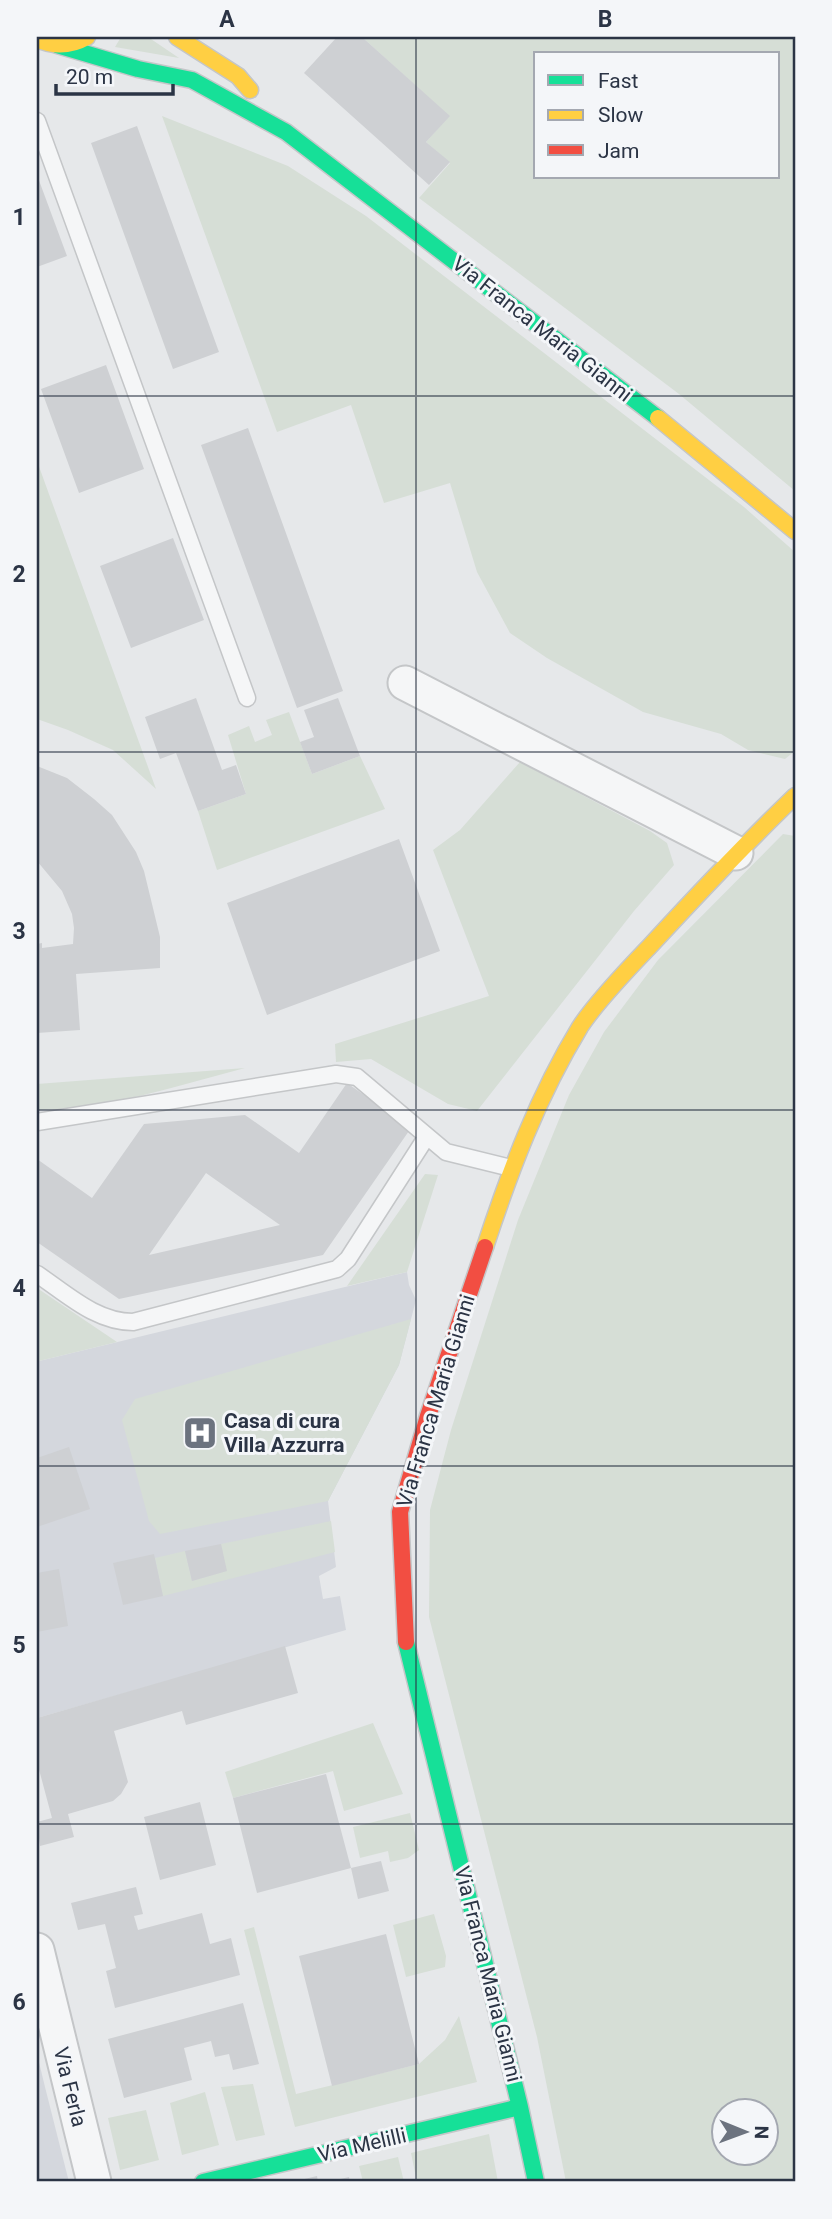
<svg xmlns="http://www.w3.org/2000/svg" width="832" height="2219" font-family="Roboto,sans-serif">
	<rect width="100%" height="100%" fill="#e6e8ea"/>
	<path fill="#d4d7dd" d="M407,1272L409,1285L416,1300L399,1365L328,1501L336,1567L319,1576L323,1599L340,1596L346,1630L37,1718V1353L39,1361Z
		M37,2054L45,2087L69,2182H37Z"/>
	<path fill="#d6ded6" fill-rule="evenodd" d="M121,37H148L179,58L115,47Z
		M362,37H795V491L679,394L419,198L450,163L426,142L449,116ZM536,54H778V177H536Z
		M162,116L288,166L366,216L744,507L795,552V751L785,759L748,750L721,734L643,712L547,658L510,633L477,572L450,483L384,503L351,405L277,432Z
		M37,461L156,789L113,750L68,730L37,719Z
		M289,712L312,774L360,756L385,809L217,870L198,811L246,794L228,735L249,726L255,742L272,735L266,720Z
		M520,762L650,831L667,843L674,865L634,911L477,1111L448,1104L371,1059L336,1062L335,1044L489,996L433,850L460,830Z
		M783,834L795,836V2182H566L537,2037L429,1617L430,1510L451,1430L518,1220L569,1095L604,1032L658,960ZM724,2110H766V2152H724Z
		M245,1068C176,1086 108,1109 37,1110V1084Z
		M425,1174L438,1175L407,1272L347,1286Z
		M37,1288L117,1342L39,1361L37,1353Z
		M411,1319L399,1365L328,1501L160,1534L149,1521L122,1420L135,1399Z
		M331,1521L335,1552L163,1596L155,1558L185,1551L192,1581L226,1571L221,1544Z
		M373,1723L403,1794L344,1811L333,1771L233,1798L225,1772Z
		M410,1813L419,1850L408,1858L390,1862L388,1851L360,1858L353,1827Z
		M434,1914L446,1956L445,1967L406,1977L393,1925Z
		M254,1927L296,2094L419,2064L445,2040L459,2016L477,2082L295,2127L244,1930Z
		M253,2084L265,2135L236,2141L221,2087Z
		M205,2092L219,2145L182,2155L170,2103Z
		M146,2110L159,2160L120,2170L108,2118Z
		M489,2134L498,2182H417L411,2153Z
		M398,2157L404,2182H363L359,2166Z"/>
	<path fill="#ced0d3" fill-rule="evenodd" d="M337,37H362L450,116L426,142L450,162L429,185L304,73Z
		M137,126L219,352L173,369L91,143Z
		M37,175L67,256L37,267Z
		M106,365L144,469L79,493L41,389Z
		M248,428L343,691L297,708L201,445Z
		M173,538L204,620L131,648L100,566Z
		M196,698L222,770L236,765L246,794L198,811L176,753L160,759L145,717Z
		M338,698L360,756L312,774L300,742L314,737L304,710Z
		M37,766L67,778L94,799L112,815L136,852L144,871L160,937V968L76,974L80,1030L37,1033V944L42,943V948L73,944L74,928L72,914L62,891L37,861Z
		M399,839L440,951L267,1015L227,903Z
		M347,1083L411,1128L323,1255L119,1299L37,1242V1159L92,1198L144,1124L245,1115L299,1153ZM206,1173L280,1225L149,1255Z
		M69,1447L90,1509L37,1527V1458Z
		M221,1544L227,1571L192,1581L185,1551Z
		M154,1554L163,1596L123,1605L113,1563Z
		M59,1569L68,1626L37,1632V1573Z
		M285,1646L298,1693L186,1725L182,1711L114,1731L128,1782L121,1794L113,1801L68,1814L74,1837L40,1846L37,1822L52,1818L37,1762V1718Z
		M326,1774L351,1868L257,1893L233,1798Z
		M200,1802L216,1865L160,1880L144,1817Z
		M381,1861L389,1891L358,1899L351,1868Z
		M136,1887L143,1914L134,1916L138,1930L202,1913L210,1944L231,1938L240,1975L115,2008L106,1971L116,1968L105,1924L78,1930L71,1903Z
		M386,1934L419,2064L332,2086L299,1956Z
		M243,2003L259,2064L233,2070L229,2054L215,2057L211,2041L184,2048L192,2080L124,2098L108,2039Z
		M317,2176L318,2182H297L296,2181Z
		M349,2177L350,2182H332V2181Z"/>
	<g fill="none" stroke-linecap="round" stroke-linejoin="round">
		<g stroke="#c4c6c8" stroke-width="19">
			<path id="lane" d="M37,121L247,698
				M37,1122L336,1074L357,1077L446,1152L511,1168
				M37,1274C67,1294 96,1322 133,1322L337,1269L348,1259L427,1136"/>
		</g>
		<g stroke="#c4c6c8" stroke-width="37">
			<path id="street" d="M405,683L736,853
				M37,1950L94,2182"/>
		</g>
		<g stroke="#c4c6c8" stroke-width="19">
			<path id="fast" d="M57,45L138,69L192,80L286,132L658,418
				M406,1642L520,2107L536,2182
				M203,2182L520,2107"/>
		</g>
		<g stroke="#c4c6c8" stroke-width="19">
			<path id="slow" d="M177,37L238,76L250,90
				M37,39C54,47 71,46 87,37
				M658,418L795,531
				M485,1247C510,1171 538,1096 580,1027C596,1002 629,968 650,946C697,895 745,844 795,796"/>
		</g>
		<g stroke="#c4c6c8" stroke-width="19">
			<path id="jam" d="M406,1642L400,1512L428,1416L485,1247"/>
		</g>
		<use href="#lane" stroke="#f5f6f7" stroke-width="16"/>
		<use href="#street" stroke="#f5f6f7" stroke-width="33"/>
		<use href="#fast" stroke="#16e098" stroke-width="16"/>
		<use href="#slow" stroke="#ffcf43" stroke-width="16"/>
		<use href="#jam" stroke="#f24e42" stroke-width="16"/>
	</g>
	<path fill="none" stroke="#2b3445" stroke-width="2" stroke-opacity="0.55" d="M416,37V2182M37,396H795M37,752H795M37,1110H795M37,1466H795M37,1824H795"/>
	<defs>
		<g id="hospital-square" transform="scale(1.75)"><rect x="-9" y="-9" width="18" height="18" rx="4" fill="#6c737f" stroke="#f4f6f9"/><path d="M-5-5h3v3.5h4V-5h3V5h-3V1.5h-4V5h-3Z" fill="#fff"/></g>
	</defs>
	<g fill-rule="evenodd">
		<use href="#hospital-square" x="200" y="1433"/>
	</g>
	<g text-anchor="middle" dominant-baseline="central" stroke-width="6" stroke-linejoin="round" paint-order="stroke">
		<g font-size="21" fill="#2b3445" stroke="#f4f6f9">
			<text transform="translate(542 329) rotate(38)">Via Franca Maria Gianni</text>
			<text transform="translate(436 1401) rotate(-73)">Via Franca Maria Gianni</text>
			<text transform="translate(488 1974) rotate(76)">Via Franca Maria Gianni</text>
			<text transform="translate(70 2087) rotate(76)">Via Ferla</text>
			<text transform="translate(362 2145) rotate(-13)">Via Melilli</text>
		</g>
		<g font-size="21" font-weight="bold" fill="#2b3445" stroke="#f4f6f9" text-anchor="start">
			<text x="224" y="1421">Casa di cura<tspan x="224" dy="24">Villa Azzurra</tspan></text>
		</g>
	</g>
	<rect width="832" height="2219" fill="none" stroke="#f4f6f9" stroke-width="77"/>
	<rect x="534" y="52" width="245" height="126" fill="#f4f6f9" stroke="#a4a8b1" stroke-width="2"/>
	<rect x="548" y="75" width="35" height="10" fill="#16e098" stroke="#a4a8b1" stroke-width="2"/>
	<text x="598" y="88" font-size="21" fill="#2b3445">Fast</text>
	<rect x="548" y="110" width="35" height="10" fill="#ffcf43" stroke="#a4a8b1" stroke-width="2"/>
	<text x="598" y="122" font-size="21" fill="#2b3445">Slow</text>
	<rect x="548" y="145" width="35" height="10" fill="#f24e42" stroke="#a4a8b1" stroke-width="2"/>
	<text x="598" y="158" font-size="21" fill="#2b3445">Jam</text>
	<g transform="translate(745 2132) rotate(91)"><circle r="33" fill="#f4f6f9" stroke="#a4a8b1" stroke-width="2"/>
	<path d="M0-5L12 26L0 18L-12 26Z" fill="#6c737f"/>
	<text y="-10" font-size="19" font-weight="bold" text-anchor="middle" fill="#2b3445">N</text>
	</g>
	<path d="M56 84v10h117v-10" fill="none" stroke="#2b3445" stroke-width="3.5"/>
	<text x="66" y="84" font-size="21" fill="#2b3445" stroke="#f4f6f9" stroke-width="5" paint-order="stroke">20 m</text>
	<rect x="38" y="38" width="756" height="2142" fill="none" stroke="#2b3445" stroke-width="2.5"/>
	<g font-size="23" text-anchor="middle" font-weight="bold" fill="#2b3445">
		<text x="227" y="27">A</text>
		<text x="605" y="27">B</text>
		<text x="19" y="225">1</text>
		<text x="19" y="582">2</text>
		<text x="19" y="939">3</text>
		<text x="19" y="1296">4</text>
		<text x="19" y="1653">5</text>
		<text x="19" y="2010">6</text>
	</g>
</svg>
